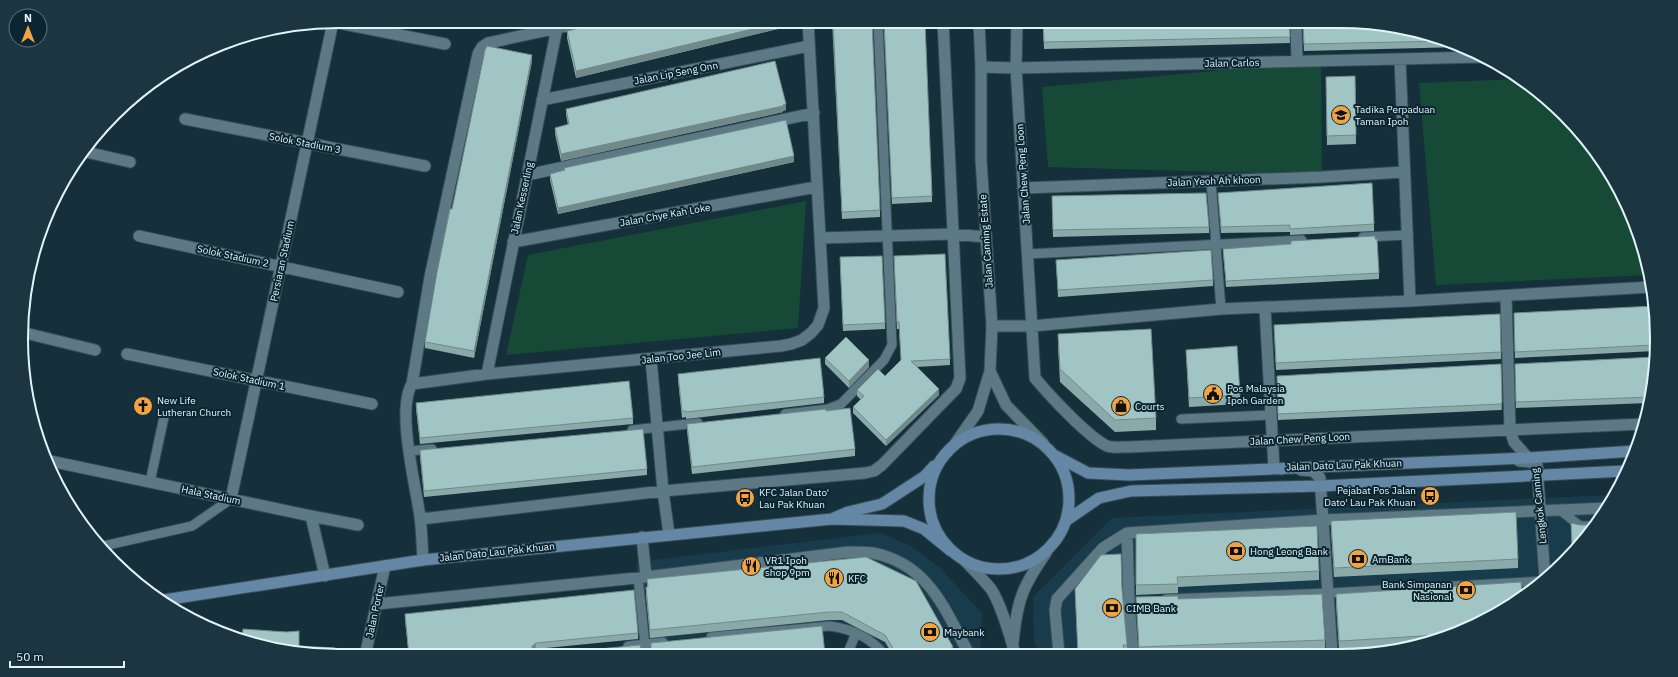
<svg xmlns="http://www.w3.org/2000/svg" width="1678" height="677" font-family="'IBM Plex Sans',sans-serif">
	<rect width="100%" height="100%" fill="#15303b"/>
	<path fill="#183c4b" d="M1613,495L1603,515L1549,577L1461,632L1381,653L1040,654L1034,642L1033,597L1112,518Z
		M880,533L909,545L939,567L982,613L980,652L975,654L887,655L840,623L646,642L636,562Z"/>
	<path fill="#164a36" d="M1321,61L1322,175L1048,167L1042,87Z
		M1520,79L1549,100L1591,145L1624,198L1646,256L1649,275L1436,285L1419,83Z
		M806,201L798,328L506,355L528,255Z"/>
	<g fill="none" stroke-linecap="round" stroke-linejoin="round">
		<g stroke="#364d56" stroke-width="11">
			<path id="service" d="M1211,181L1221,309
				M1363,237L1408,235
				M1028,254L1302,240
				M785,414L828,409L841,404L884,360L892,345L878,21
				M1181,419L1271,415
				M632,430L698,423
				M409,451L432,449
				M150,482L164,417
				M1560,510L1580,526H1594
				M99,547L192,526L231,499
				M638,577L646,655
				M1166,599L1328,593L1543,581
				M711,637L830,626C851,629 871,637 884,655
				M628,646L663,642
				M847,655L856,633"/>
		</g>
		<g stroke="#364d56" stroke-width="13">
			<path id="minor" d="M1017,21L1016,68L1035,378C1049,395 1088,437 1107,446C1113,448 1122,447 1129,447L1644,424
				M1296,21L1297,61
				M334,22L445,44
				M1400,59L1410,301
				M981,67L1016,68L1483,57
				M542,100L809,46
				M185,119L425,166
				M86,152L130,162
				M527,175L814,113
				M1023,188L1322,177L1404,172
				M139,236L398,292
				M821,238L952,234L986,237
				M513,242L816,187
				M1506,296L1510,430L1514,442L1528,458
				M1265,308L1274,468L1282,469
				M992,326H1032L1221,309L1410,301L1651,287
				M25,333L95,350
				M127,354L372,404
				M651,359L663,491L669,534
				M487,374L557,28V22
				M412,384L487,374L781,346L791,344L802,340L811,333L818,325L824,308L808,21
				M50,461L311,516L325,576
				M1519,461L1531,462L1537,465L1545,579
				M1301,470L1313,471L1320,478L1332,653
				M231,499L333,22
				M311,516L358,525
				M421,519L663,491L865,473L874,471L882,465L952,393L956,389L960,378L943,21
				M1127,533L1129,601L1133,654
				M642,537L646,577
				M423,560C422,546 422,531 420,517C416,487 396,409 412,384L430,277L478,54L482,47L488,43L590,21
				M377,604L646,577L848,552C857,552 865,552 873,553C929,564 945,610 969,654
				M1059,654L1055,610L1057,599L1103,548L1127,533L1323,520L1607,508
				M365,656L385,566"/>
		</g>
		<g stroke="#364d56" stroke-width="13">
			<path id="tertiary" d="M979,21L981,67V160L992,326L990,371L1006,405L1043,443
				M955,444L978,411L990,371
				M965,561C974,570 983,579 991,589C1000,602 1011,638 1015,654
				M1013,643C1017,601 1022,587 1046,553"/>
		</g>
		<g stroke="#364d56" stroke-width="13">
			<path id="secondary" d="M929 499a70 70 0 1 1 140 0a70 70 0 1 1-140 0Z
				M1056,456L1088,473L1129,475L1528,458L1635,451
				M834,518L848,512L882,504L925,476L934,466
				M1067,520L1099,498L1131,491L1321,486L1625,471
				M164,600L423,560L832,519L904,521L924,529L951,551"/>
		</g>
		<use href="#service" stroke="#5c7985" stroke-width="9"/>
		<use href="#minor" stroke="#5c7985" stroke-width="11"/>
		<use href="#tertiary" stroke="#5c7985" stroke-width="11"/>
		<use href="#secondary" stroke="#6487a5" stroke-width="11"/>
	</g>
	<path fill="#8aa9a9" d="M832,21L880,210V217L842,219Z
		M884,21L932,196V202L892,204Z
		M1043,21H1289L1290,43L1044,49Z
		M1303,21L1441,38L1462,47L1304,51Z
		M782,28L576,78L567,38V31Z
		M532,61L474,358L425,348V342L452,209Z
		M1355,76L1356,144L1327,145L1326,77Z
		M566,109L786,110L783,111V112L561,161L555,134V128L568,125L566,115Z
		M794,162L558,214L550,180V174L564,170V168Z
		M1218,193L1374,224V231L1290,235V232L1221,233Z
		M1052,196L1209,227V233L1053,237Z
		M1291,244L1379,273V279L1226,287L1223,249Z
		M1056,260L1213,280V286L1058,297Z
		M894,262L950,359V365L917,367L939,395L886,446L853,413V407L861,400L857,396V390L885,376L901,360L899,329H897Z
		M840,264L885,323V329L843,331Z
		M1514,313L1656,318L1655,351L1515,358Z
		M1274,325L1501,352V359L1276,370Z
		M1058,334L1156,418V430L1115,432L1060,382L1058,347Z
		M1186,350L1240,395V404L1189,407Z
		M825,358L869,367L849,388L825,364Z
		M1501,364L1502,409L1501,410L1278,420L1277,382Z
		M1515,364L1654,380L1649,403L1516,408Z
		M678,374L824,397V403L686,419V417L682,418L678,380Z
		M416,403L633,418V424L420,444L416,409Z
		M687,424L855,449V456L692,474L687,431Z
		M420,451L647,469V475L424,497L420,457Z
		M1331,521L1518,559V568L1334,577L1331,530Z
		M1571,523L1580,525H1594L1596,523L1572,551Z
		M1136,534L1319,571V580L1178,587V593L1136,595Z
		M866,557L953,654L893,655L885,642L842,620H829L650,638L646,595V587H647V579Z
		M1075,589H1122L1127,645V654H1078Z
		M1336,594L1461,632L1408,646L1341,650L1339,649L1336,603Z
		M1136,597L1178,599L1325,640V650L1222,654H1139Z
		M405,614L638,633V639L536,649L532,652L538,655L641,652L646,655H825L409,656L405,620Z"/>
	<path fill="#718a89" d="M782,22V28L576,78V71Z
		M532,55V61L474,358V351Z
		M786,104V110L783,111V112L561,161V154Z
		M794,156V162L558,214V208Z
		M869,360V367L849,388V381Z
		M939,389V395L886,446V440Z
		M1502,402V409L1501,410V404Z
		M536,643V649L532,652V646Z
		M953,647V654H942Z"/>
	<path fill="#a1c5c4" stroke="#718a89" d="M609,21H782V22L576,71L567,31Z
		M833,21H872L880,210L842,212Z
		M884,21H925L932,196L892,198Z
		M1043,21H1289L1290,37L1044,42Z
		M1303,21H1340L1441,38L1449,41L1304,44Z
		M487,46L532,55L474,351L425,342L437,272L450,209H452L485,50Z
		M775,61L786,104L783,105V106L561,154L555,128L569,124L566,109Z
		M1355,76L1356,135L1327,136L1326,77Z
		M786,120L794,156L558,208L550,174L565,170L564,168Z
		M1372,183L1374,224L1290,229V225L1221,227L1218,193Z
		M1206,193L1209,227L1053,230L1052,196Z
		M1375,236V239H1377L1379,273L1226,281L1223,249L1291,244V241Z
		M1211,250L1213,280L1058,290L1056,260Z
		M945,254L950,359L911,361L939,389L886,440L853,407L864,396L857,390L878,369L885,376L901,360L899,322H897L894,256Z
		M882,256L885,323L843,325L840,257Z
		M1654,306L1656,318L1655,345L1515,352L1514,313Z
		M1500,314L1501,352L1276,363L1274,325Z
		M1151,329L1156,418L1115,420L1060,369L1058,334Z
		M846,337L869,360L849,381L825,358Z
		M1237,346L1240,395L1189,398L1186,350Z
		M1655,357L1654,380L1650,397L1516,402L1515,364Z
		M820,358L824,397L686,412V411H682L678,374Z
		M1501,364L1502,402L1501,404L1278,414L1277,376Z
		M629,381L633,418L420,438L416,403Z
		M850,408L855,449L692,467L687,424L826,409V411Z
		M643,429L647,469L424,491L420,451L421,450Z
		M1516,512L1518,559L1334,568L1331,521Z
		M1571,523L1580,525H1594L1596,523L1578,544H1572Z
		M1317,526L1319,571L1177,577L1178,584L1136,585V534Z
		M1121,554L1122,589L1127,645H1123L1124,651L1078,654L1075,589L1101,555Z
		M866,557L916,581L953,647L942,654L897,655L885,635L842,612H829L650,630L646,587H648L647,579Z
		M1521,582L1522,594L1461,632L1454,634L1341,641L1339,640L1336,594Z
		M634,590L638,633L536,643L532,646V652L538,655L640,645L641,652L646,655L651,651V643L822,626L825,655L409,656L405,614Z
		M1322,594L1325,640L1139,647L1136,597L1178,596V599Z
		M243,629L286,632L299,631V646L335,648V655L242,640Z"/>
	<defs>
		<g id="school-disc" transform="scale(1)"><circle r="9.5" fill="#f3a442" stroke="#0b2631"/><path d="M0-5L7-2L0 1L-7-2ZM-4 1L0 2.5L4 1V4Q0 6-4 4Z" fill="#111"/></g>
		<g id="civic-disc" transform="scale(1)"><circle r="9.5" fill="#f3a442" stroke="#0b2631"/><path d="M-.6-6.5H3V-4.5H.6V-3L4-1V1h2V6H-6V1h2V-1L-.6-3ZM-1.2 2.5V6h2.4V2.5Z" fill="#111"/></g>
		<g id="church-disc" transform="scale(1)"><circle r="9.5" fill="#f3a442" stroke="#0b2631"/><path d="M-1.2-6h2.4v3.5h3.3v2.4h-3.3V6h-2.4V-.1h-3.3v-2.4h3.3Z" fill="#111"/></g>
		<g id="shop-disc" transform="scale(1)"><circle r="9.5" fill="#f3a442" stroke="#0b2631"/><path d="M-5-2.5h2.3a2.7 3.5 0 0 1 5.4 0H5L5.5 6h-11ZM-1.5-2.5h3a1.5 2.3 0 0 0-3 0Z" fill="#111"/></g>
		<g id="bus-disc" transform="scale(1)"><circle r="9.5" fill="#f3a442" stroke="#0b2631"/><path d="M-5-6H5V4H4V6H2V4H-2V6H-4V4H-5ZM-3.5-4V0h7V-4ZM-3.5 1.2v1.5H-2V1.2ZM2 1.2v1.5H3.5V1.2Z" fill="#111"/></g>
		<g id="bank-disc" transform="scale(1)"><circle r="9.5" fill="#f3a442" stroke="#0b2631"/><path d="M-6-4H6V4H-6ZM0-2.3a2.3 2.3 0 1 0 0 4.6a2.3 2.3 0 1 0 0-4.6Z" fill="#111"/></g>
		<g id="restaurant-disc" transform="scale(1)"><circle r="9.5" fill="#f3a442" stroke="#0b2631"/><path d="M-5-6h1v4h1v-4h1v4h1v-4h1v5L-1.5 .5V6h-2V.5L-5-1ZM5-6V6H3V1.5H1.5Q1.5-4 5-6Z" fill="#111"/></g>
	</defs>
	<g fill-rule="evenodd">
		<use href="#school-disc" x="1341" y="115"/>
		<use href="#civic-disc" x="1213" y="394"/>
		<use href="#church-disc" x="143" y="406"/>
		<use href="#shop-disc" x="1121" y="406"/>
		<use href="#bus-disc" x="1430" y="496"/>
		<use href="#bus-disc" x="745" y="498"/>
		<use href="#bank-disc" x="1236" y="551"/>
		<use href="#bank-disc" x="1358" y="559"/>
		<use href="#restaurant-disc" x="751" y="566"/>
		<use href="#restaurant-disc" x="834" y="578"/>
		<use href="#bank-disc" x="1466" y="590"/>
		<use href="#bank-disc" x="1112" y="608"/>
		<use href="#bank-disc" x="930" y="632"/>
	</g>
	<g text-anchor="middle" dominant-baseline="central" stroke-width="4" stroke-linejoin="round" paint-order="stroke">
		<g font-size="10" fill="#e3f3fa" stroke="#0b2631">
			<text transform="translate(1232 63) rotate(-1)">Jalan Carlos</text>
			<text transform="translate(676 73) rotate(-11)">Jalan Lip Seng Onn</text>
			<text transform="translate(305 143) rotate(11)">Solok Stadium 3</text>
			<text transform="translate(1023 174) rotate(-94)">Jalan Chew Peng Loon</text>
			<text transform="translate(1214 181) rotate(-2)">Jalan Yeoh Ah khoon</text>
			<text transform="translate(522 198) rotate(-78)">Jalan Kesserling</text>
			<text transform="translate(665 215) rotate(-10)">Jalan Chye Kah Loke</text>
			<text transform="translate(986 241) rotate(-94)">Jalan Canning Estate</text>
			<text transform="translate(233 256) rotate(12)">Solok Stadium 2</text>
			<text transform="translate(282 261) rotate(-78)">Persiaran Stadium</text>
			<text transform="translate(681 356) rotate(-6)">Jalan Too Jee Lim</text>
			<text transform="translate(249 379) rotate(12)">Solok Stadium 1</text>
			<text transform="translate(1300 439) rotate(-3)">Jalan Chew Peng Loon</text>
			<text transform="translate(1344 465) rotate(-2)">Jalan Dato Lau Pak Khuan</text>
			<text transform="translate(211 495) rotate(12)">Hala Stadium</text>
			<text transform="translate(1539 506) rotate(-96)">Lengkok Canning</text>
			<text transform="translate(497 552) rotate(-6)">Jalan Dato Lau Pak Khuan</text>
			<text transform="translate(375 611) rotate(-78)">Jalan Porter</text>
		</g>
		<g font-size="10" fill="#e3f3fa" stroke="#0b2631" text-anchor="start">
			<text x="1355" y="109">Tadika Perpaduan<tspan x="1355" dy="12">Taman Ipoh</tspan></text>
			<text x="1227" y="388">Pos Malaysia<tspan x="1227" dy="12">Ipoh Garden</tspan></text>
			<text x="157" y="400">New Life<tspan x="157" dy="12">Lutheran Church</tspan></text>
			<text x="1135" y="406">Courts</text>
			<text x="1416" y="490" text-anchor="end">Pejabat Pos Jalan<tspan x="1416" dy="12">Dato' Lau Pak Khuan</tspan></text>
			<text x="759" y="492">KFC Jalan Dato'<tspan x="759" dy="12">Lau Pak Khuan</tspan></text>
			<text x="1250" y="551">Hong Leong Bank</text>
			<text x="1372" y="559">AmBank</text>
			<text x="765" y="560">VR1 Ipoh<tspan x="765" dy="12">shop 9pm</tspan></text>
			<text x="848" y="578">KFC</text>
			<text x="1452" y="584" text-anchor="end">Bank Simpanan<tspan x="1452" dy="12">Nasional</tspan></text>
			<text x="1126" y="608">CIMB Bank</text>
			<text x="944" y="632">Maybank</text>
		</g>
	</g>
	<path d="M0 0H1678V677H0ZM338 28H1340A310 310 0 0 1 1650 338V339A310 310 0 0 1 1340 649H338A310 310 0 0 1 28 339V338A310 310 0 0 1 338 28Z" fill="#1c3641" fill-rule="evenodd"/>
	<path fill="none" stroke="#e3f3fa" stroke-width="2" d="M338 28H1340A310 310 0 0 1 1650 338V339A310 310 0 0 1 1340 649H338A310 310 0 0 1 28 339V338A310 310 0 0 1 338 28Z"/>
	<g transform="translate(28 28)"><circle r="19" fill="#0b2631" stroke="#617881"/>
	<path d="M0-3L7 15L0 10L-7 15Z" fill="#f3a442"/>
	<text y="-6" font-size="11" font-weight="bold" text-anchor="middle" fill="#e3f3fa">N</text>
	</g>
	<path d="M10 661v6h114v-6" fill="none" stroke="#e3f3fa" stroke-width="2"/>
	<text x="16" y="661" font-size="12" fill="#e3f3fa" stroke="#0b2631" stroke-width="3" paint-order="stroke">50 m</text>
</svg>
